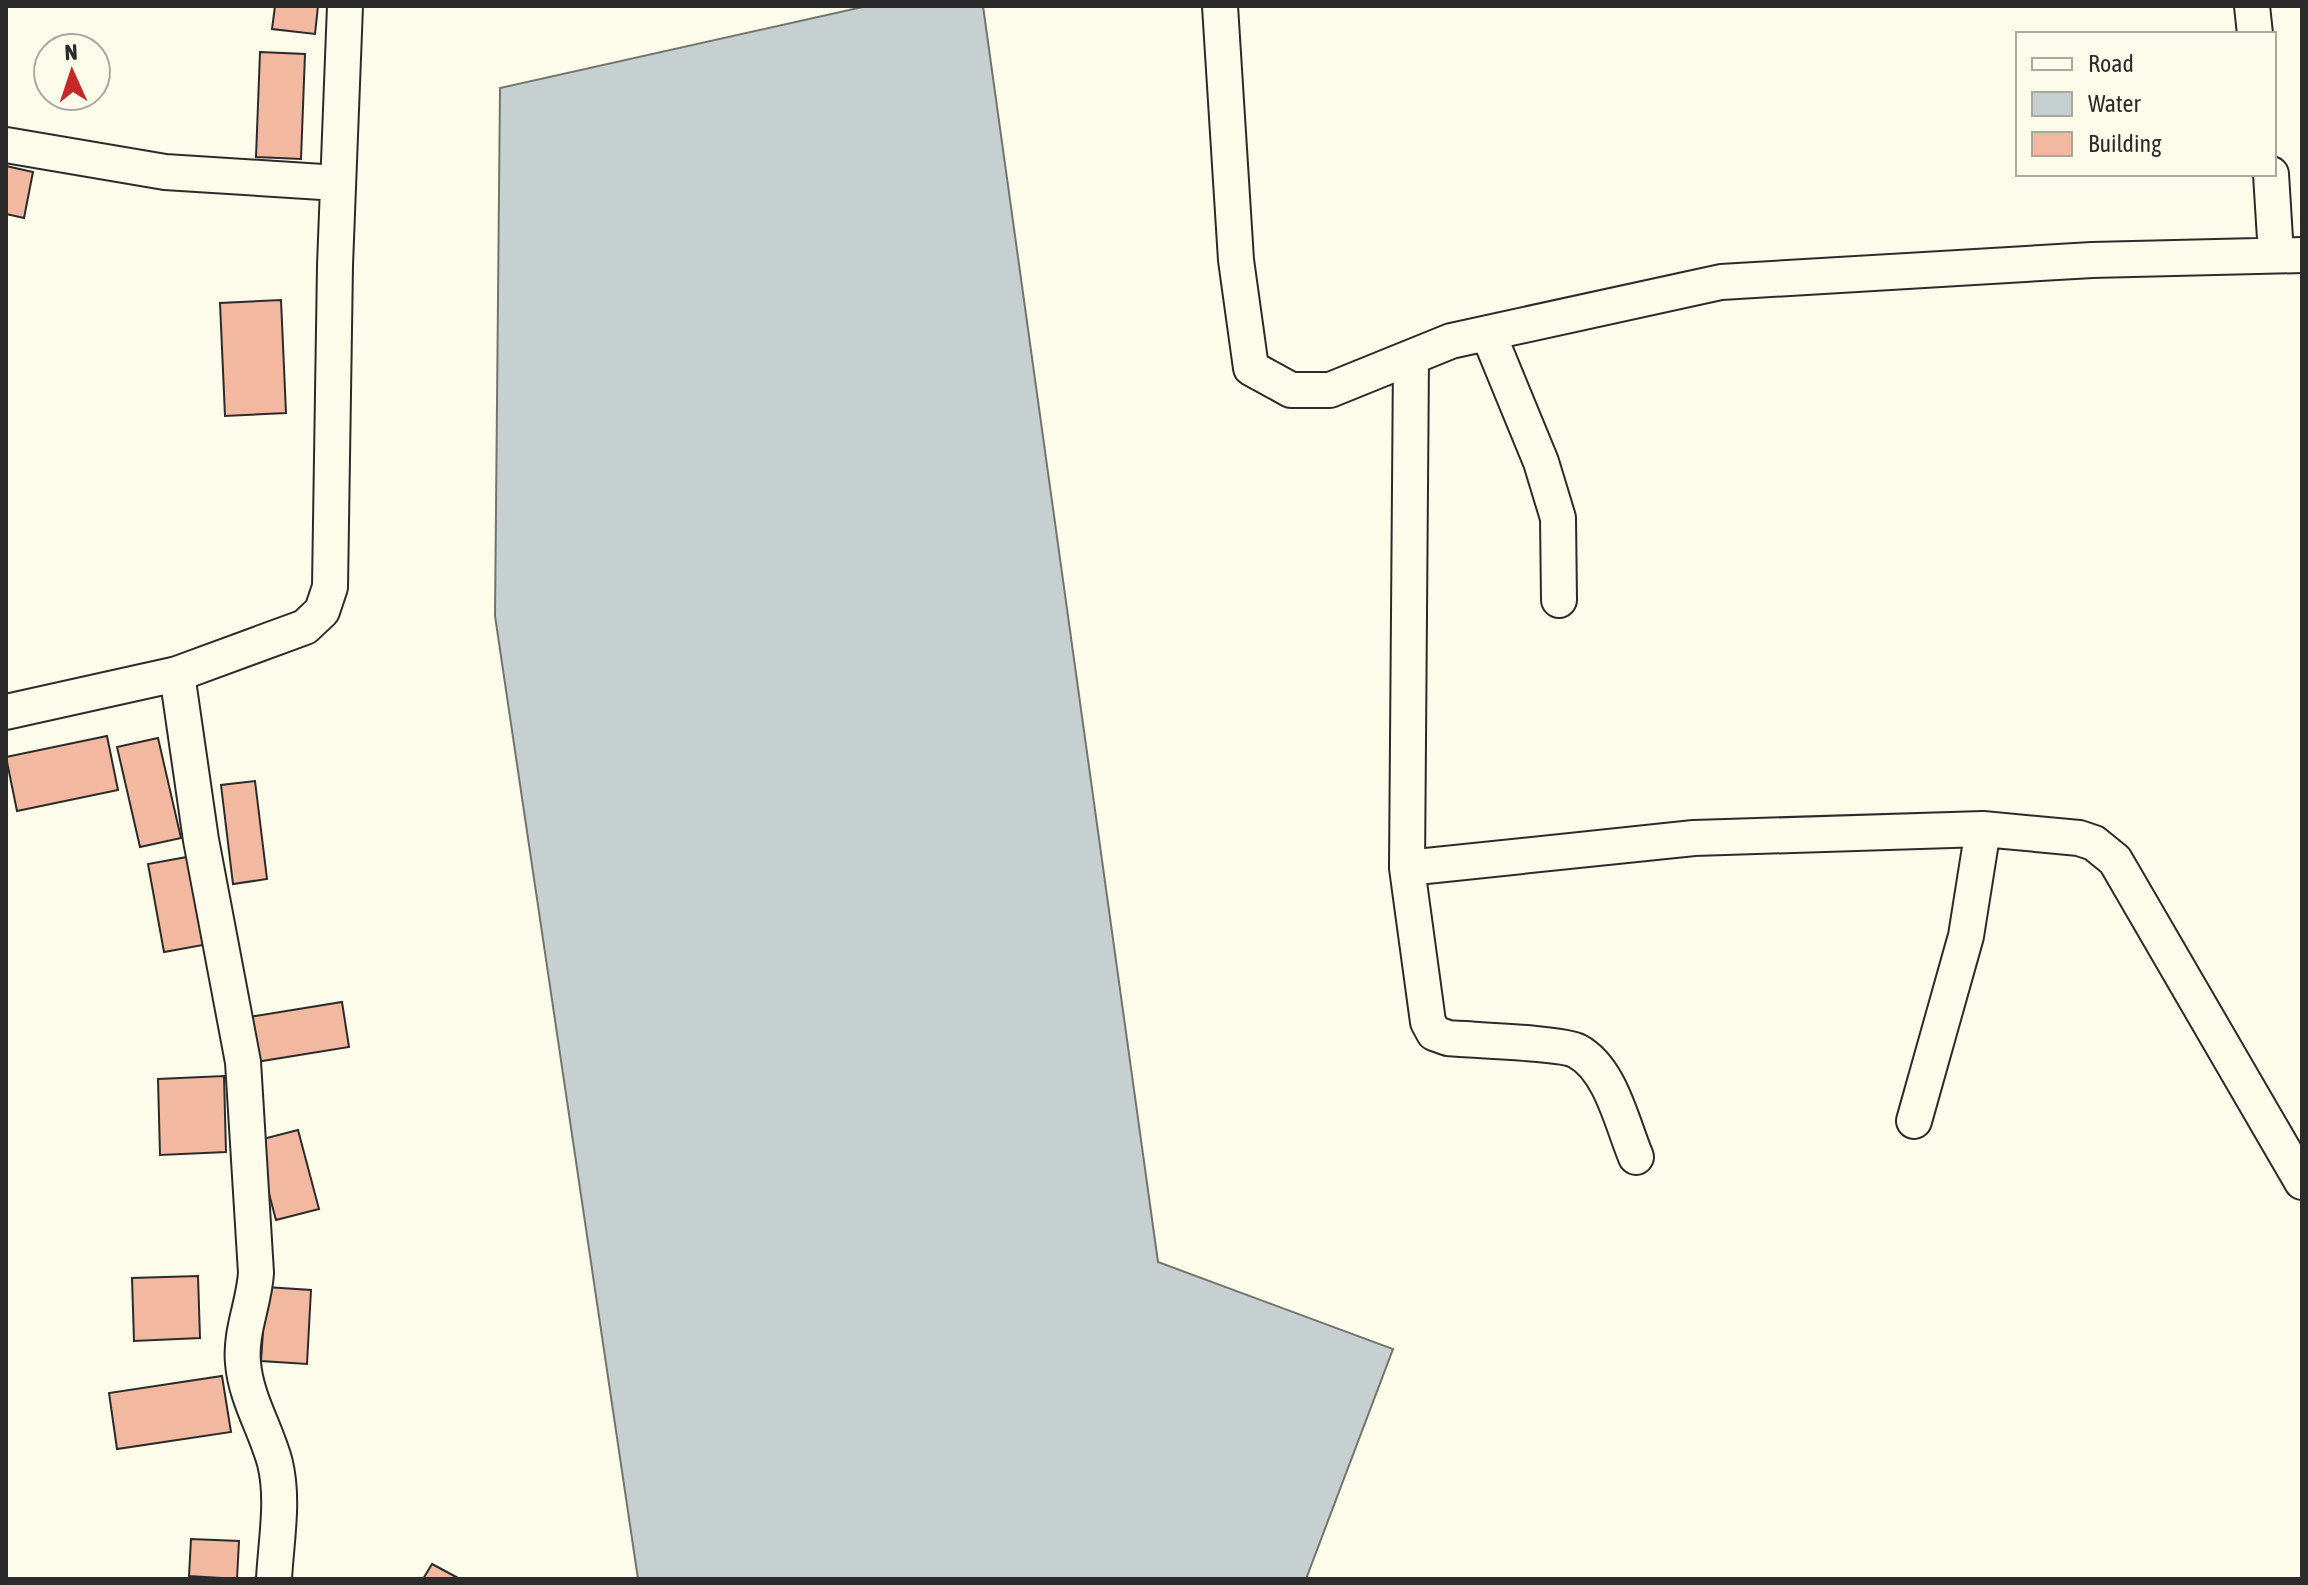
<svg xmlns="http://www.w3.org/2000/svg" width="2308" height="1585" font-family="'Asap Condensed',sans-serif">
	<rect width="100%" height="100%" fill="#fdfbea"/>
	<path fill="#c7d0d0" stroke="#74746e" stroke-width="2" d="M867,6H983L1158,1262L1393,1349L1306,1579H638L495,616L500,88Z"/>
	<path fill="#f2b8a0" stroke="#2b2b2b" stroke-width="2" d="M275,6H318L315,34L272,29Z
		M260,52L305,54L301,159L256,157Z
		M6,166L33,172L24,218L6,214Z
		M281,300L286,413L225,416L220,303Z
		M107,736L118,790L17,811L6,757Z
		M158,738L181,838L140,847L117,747Z
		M255,781L267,879L233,884L221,785Z
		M187,857L203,945L164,952L148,864Z
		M342,1002L349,1047L256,1062L249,1017Z
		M224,1076L226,1152L160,1155L158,1079Z
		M298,1130L319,1209L276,1220L255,1141Z
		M198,1276L200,1338L134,1341L132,1278Z
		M266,1287L311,1290L307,1364L261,1361Z
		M222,1376L231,1432L117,1449L109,1393Z
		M191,1539L239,1541L237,1579L189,1576Z
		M432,1564L460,1579H423Z"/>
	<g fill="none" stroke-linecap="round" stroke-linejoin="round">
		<g stroke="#2b2b2b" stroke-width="38">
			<path id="street" d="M1220,6L1236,260L1251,368L1291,390H1330L1451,341L1721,282L2092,260L2302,255
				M2252,6L2255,34
				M6,145L165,172L338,183
				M2271,174L2276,255
				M1488,333L1541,462L1558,518L1559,600
				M1411,359L1407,868L1428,1022L1434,1033L1448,1038C1470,1040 1563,1043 1577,1051C1611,1069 1622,1124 1636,1157
				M177,674L201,840L243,1062L256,1273C254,1304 240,1332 243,1363C246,1399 266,1429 275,1463C284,1500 276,1541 274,1579
				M6,712L177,674L305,627L322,611L330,587L335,265L345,6
				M1407,868L1694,838L1983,829L2079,838L2094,843L2115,860L2302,1182
				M1914,1121L1966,936L1983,829"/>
		</g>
		<use href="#street" stroke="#fdfbea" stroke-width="34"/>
	</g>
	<rect width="2308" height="1585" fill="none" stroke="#2b2b2b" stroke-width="16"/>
	<rect x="2016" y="32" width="260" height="144" fill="#fdfbea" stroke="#a9a89e" stroke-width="2"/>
	<rect x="2032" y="58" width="40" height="12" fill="#fdfbea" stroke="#a9a89e" stroke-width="2"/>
	<text x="2088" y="72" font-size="24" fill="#2b2b2b">Road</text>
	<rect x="2032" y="92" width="40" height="24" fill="#c7d0d0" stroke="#a9a89e" stroke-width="2"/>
	<text x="2088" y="112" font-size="24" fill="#2b2b2b">Water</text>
	<rect x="2032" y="132" width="40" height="24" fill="#f2b8a0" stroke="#a9a89e" stroke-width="2"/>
	<text x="2088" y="152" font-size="24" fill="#2b2b2b">Building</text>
	<g transform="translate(72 72) rotate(357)"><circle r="38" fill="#fdfbea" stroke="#a9a89e" stroke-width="2"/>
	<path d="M0-6L14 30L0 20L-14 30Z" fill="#c62828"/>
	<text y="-12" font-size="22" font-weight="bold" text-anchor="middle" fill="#2b2b2b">N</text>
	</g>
</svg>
